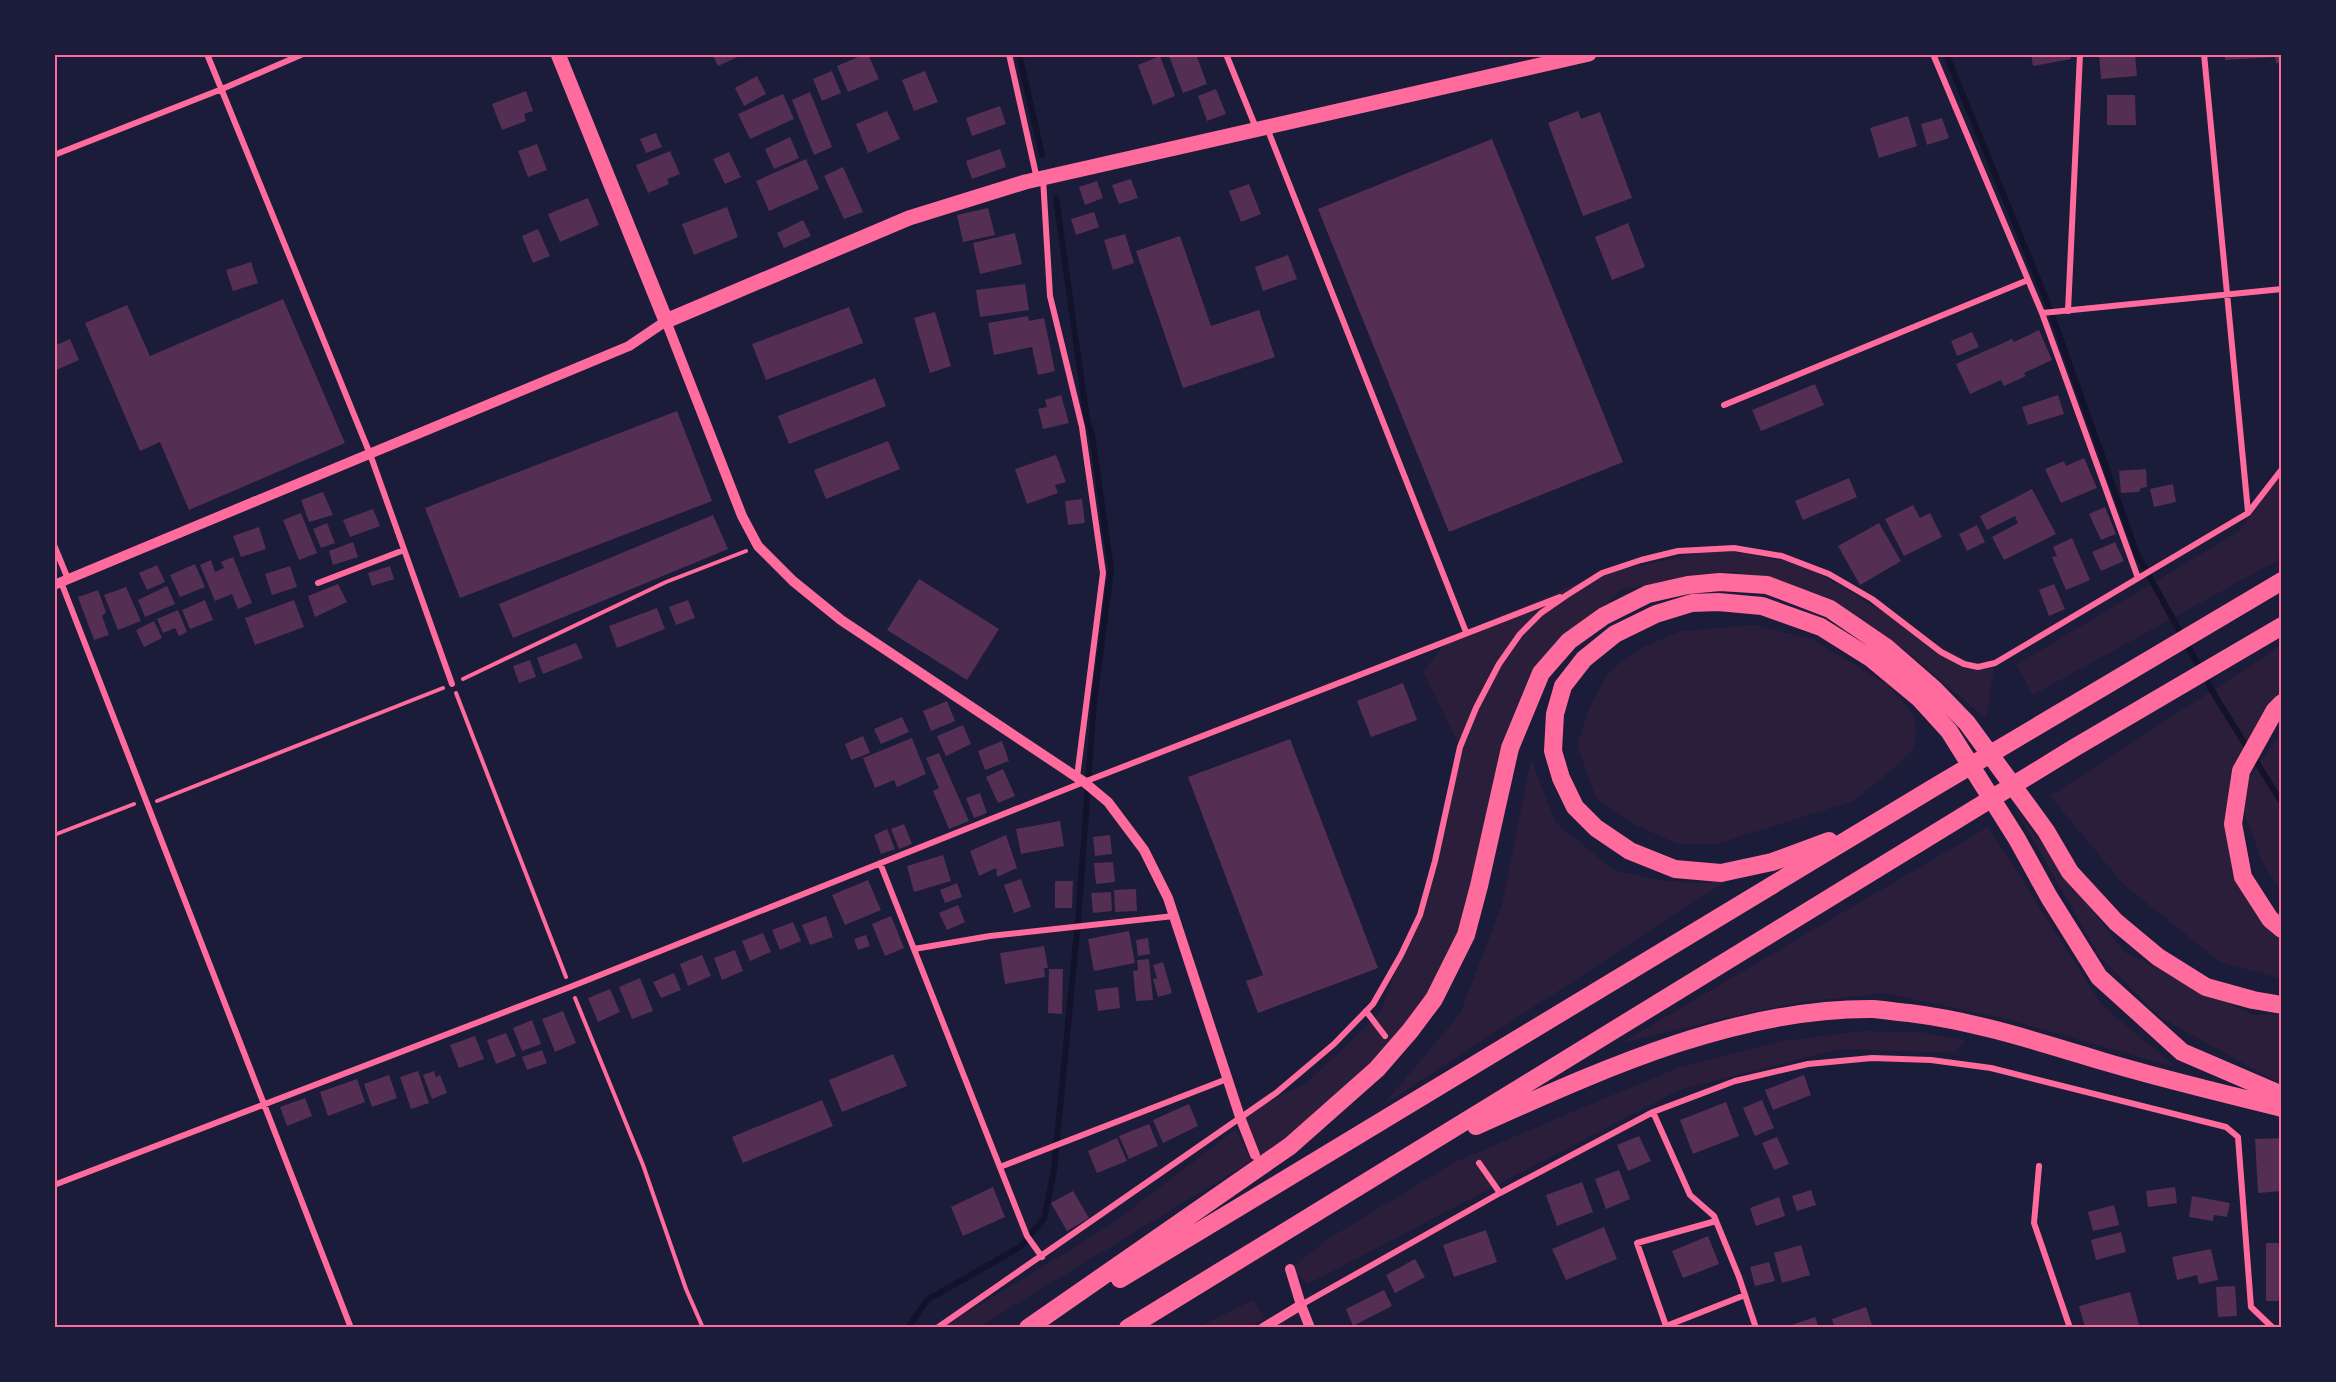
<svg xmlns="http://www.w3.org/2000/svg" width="2336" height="1382" font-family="'Playfair Display',serif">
	<rect width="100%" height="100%" fill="#1b1b3a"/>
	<path fill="#2a1e3b" d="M2282,472V558L2033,695L2016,665L2238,532Z
		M1718,549L1803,564L1977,667L1995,663L1986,719L1903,648L1823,606L1734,571L1621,590L1547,657L1495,812L1460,950L1408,1030L1264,1165L1240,1117L1308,1082L1380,1013L1425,894L1460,747L1423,672L1448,639L1602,573Z
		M1755,625L1812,639L1888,685L1913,714L1917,735L1912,751L1896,767L1853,801L1717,844H1678L1635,825L1597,800L1577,746L1589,709L1608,672L1643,647L1681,631Z
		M2282,645V702L2231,796L2243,877L2282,916V979L2220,962L2123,884L2050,796Z
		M2282,732V893L2263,863L2237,794Z
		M1531,759L1556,823L1614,870L1664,881L1705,883L1728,880L1382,1106L1460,1014L1502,904Z
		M2013,805L2124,952L2253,1015H2282V1085L2160,1017L2100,957Z
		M1988,827L2102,1005L2177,1068L2010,1020L1885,993L1802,1002L1733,1016L1621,1043Z
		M1863,1031L1922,1032L1966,1041L1954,1053L1840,1049L1679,1090L1308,1284L1290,1269L1328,1239L1453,1163L1579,1109L1680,1067L1782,1041Z
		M1236,1129L1252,1161L977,1328H942L1109,1226Z
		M1253,1300L1265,1318L1248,1328H1197Z"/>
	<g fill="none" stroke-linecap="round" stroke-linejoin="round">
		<path stroke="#12122b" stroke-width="6" d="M1019,54L1042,155
			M1946,54L2048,304L2137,554L2217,699L2282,803
			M908,1328L927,1300L1020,1247L1044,1219L1054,1171L1078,921L1094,703L1111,569L1092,435L1087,420L1056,198"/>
	</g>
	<path fill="#542f53" d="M712,54H744L718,66Z
		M865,54H868L879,79L848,92L837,66Z
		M1175,54H1196L1207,84L1183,93L1169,56Z
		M2031,54H2070L2071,59L2033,66Z
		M2099,54H2135L2137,76L2101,79Z
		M2225,54H2282V63H2276L2275,57L2225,60Z
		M1160,56L1175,96L1153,105L1138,65Z
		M832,71L841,93L822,101L813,79Z
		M925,71L938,102L914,111L902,80Z
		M757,76L766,94L744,106L735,88Z
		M1216,89L1226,114L1207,121L1198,96Z
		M526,91L533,111L524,114L526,121L502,130L492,104Z
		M810,92L832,147L814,155L792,100Z
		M783,94L794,119L750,139L738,114Z
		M2107,95H2135L2136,125H2107Z
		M1000,106L1006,124L972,136L966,118Z
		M887,111L900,139L868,153L856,124Z
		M1578,111L1581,119L1600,112L1632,198L1583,216L1548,123Z
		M1908,116L1917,146L1879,158L1870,128Z
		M1942,118L1949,138L1927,145L1921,124Z
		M656,133L662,147L646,153L640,139Z
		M790,137L799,158L774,169L765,149Z
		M1492,139L1623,462L1449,532L1318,209Z
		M537,144L547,170L528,177L518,151Z
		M1000,149L1006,167L972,179L966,161Z
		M670,151L680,174L667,179L669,184L648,193L636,165Z
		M729,152L741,177L725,184L713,159Z
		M806,159L819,189L769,211L756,181Z
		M843,167L863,212L844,219L824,176Z
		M1131,179L1138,198L1119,204L1112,185Z
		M1097,181L1103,198L1085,205L1079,187Z
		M1249,184L1261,214L1241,222L1229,191Z
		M588,198L599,225L560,242L548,214Z
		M727,207L738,237L694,255L682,224Z
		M988,208L995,235L963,242L957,215Z
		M1094,212L1099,227L1076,235L1071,219Z
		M803,220L811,236L784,248L777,233Z
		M1628,223L1645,267L1612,280L1595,237Z
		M538,229L550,256L533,263L522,236Z
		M1015,233L1022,264L980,274L973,243Z
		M1125,234L1134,263L1113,270L1104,240Z
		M1180,236L1211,326L1259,310L1275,357L1183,388L1136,251Z
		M1288,255L1297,279L1263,291L1255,267Z
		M251,262L258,283L233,291L226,270Z
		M1025,284L1029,310L980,317L976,290Z
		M283,299L345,443L189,510L160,442L140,451L85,323L127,305L150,356Z
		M849,307L863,343L766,380L752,344Z
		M935,312L951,366L930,373L914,318Z
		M1028,316L1029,321L1044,318L1055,371L1038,375L1032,347L994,355L988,323Z
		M2039,330L2052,360L2024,373L2026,376L2004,386L2001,380L1970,394L1956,364L2012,339L2014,342Z
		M1972,332L1979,347L1957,356L1951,341Z
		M70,339L79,360L54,371V346Z
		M875,378L886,406L789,444L778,416Z
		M1815,384L1824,405L1761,431L1752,410Z
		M1061,395L1069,423L1043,429L1038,409L1047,407L1045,400Z
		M2058,395L2064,414L2028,425L2022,407Z
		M677,411L712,501L460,598L425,508Z
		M888,441L900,469L826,499L814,470Z
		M1056,455L1066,482L1055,485L1058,493L1027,504L1015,469Z
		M2084,458L2097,488L2061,503L2045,469L2064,461L2066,466Z
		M2146,469L2147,487L2141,488L2139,492L2121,493L2119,471Z
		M1849,478L1857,497L1803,520L1795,501Z
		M2173,484L2176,502L2154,507L2150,489Z
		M2032,489L2056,534L2004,560L1992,537L2018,523L2015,516L1987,530L1980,516Z
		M323,492L333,515L309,522L301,500Z
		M1082,499L1085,523L1068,525L1065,501Z
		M1913,505L1920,518L1930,513L1942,537L1904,556L1885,519Z
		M2105,507L2116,534L2101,540L2089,514Z
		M373,509L380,526L350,537L343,520Z
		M301,513L317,553L299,560L283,520Z
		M713,515L728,549L513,638L499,604Z
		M327,523L335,543L321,548L313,529Z
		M1879,523L1901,561L1860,585L1838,546Z
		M1977,525L1985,542L1967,551L1959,534Z
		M259,527L266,549L241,557L233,536Z
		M2072,538L2090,580L2066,590L2052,557L2057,556L2053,547Z
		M353,542L358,557L333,565L329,551Z
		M2115,542L2124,561L2101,571L2092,552Z
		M233,557L252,603L238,609L232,594L215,601L200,565L211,560L215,572L224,568L221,562Z
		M195,564L205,587L180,597L170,575Z
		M157,565L165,582L147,590L139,573Z
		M290,566L297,587L272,595L265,574Z
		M390,566L394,579L372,586L368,573Z
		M919,579L999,629L967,680L887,630Z
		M338,584L347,602L315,617L308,596Z
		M2054,584L2065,609L2049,616L2039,590Z
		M167,586L175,604L145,617L138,600Z
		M126,587L141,621L118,630L104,595Z
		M98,590L106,612L102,616L109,635L94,640L78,597Z
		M205,600L213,620L190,629L182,610Z
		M294,600L304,627L255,645L245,618Z
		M688,600L695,618L676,625L669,607Z
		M657,608L665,629L617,648L609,626Z
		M178,610L187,632L179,636L175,628L163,633L157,619Z
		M154,621L162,638L144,647L136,630Z
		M576,643L583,658L543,674L537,658Z
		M530,660L536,677L519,683L513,666Z
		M1403,683L1417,720L1371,737L1357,701Z
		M947,701L955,721L931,731L923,711Z
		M902,717L909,732L881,744L874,729Z
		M963,725L971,744L946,756L937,736Z
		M863,736L870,753L851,760L845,744Z
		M912,738L926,774L897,787L894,780L875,788L863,758Z
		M1290,739L1378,968L1258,1013L1246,981L1263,975L1188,777Z
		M1002,741L1009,761L985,770L978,751Z
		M939,753L969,821L949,829L933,791L939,788L926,758Z
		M1003,769L1015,796L998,803L986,777Z
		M980,793L987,813L974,818L966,798Z
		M1060,821L1064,846L1021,854L1016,829Z
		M904,824L912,844L899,849L891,829Z
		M887,829L895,849L881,854L874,835Z
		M1006,835L1017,868L997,877L996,868L979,876L970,851Z
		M1110,835L1112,854L1095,856L1093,837Z
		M943,855L951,881L914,892L907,866Z
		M1113,862L1115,882L1096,884L1094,863Z
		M1021,879L1031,907L1014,913L1004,885Z
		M868,880L881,910L845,925L832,895Z
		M1055,881H1073L1072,908H1055Z
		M957,883L962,897L945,903L940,890Z
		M1136,889L1137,911L1115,912L1114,890Z
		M1111,892L1112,911L1093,913L1091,893Z
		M958,905L965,922L947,930L939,913Z
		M826,916L833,937L810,945L802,925Z
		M891,916L904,948L885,956L872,924Z
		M793,922L801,941L780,950L772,930Z
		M1129,931L1135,963L1094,971L1088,939Z
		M763,933L771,952L750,961L742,941Z
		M866,935L870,946L858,950L854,939Z
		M1148,938L1150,954L1138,956L1136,940Z
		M1044,946L1048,968H1044L1045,977L1005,984L1000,953Z
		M735,950L743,971L722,980L714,958Z
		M702,955L711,976L688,986L680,964Z
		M1149,959L1153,1000L1136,1001L1133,971L1138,970L1137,960Z
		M1163,962L1172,993L1158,997L1153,979L1157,978L1153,965Z
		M1049,969H1063L1062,1014L1048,1013Z
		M674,973L681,990L661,998L653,982Z
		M640,978L653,1011L632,1019L619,987Z
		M1118,987L1120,1008L1098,1011L1095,990Z
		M610,989L620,1012L598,1022L588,998Z
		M563,1011L576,1043L555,1052L542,1019Z
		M532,1020L541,1044L522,1051L513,1028Z
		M506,1033L516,1056L496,1064L487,1040Z
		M475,1036L484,1059L459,1068L450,1045Z
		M542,1050L547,1063L527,1070L522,1057Z
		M893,1054L907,1086L842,1112L829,1080Z
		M418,1071L429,1103L411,1109L400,1077Z
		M434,1071L436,1077L440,1075L447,1093L432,1099L423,1075Z
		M389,1075L397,1098L372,1107L364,1084Z
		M1804,1075L1811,1095L1773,1110L1765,1090Z
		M357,1079L365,1102L328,1116L320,1092Z
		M305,1098L312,1116L287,1126L280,1107Z
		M822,1100L833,1126L743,1163L732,1137Z
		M1762,1100L1774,1128L1755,1136L1743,1108Z
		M1726,1102L1739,1136L1693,1154L1680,1120Z
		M1189,1104L1198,1126L1163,1143L1153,1120Z
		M1149,1124L1158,1146L1129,1159L1119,1136Z
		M1639,1136L1651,1161L1628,1171L1617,1145Z
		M1777,1137L1789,1164L1774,1170L1762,1143Z
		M1117,1138L1127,1161L1097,1173L1088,1151Z
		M2282,1138V1191L2258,1193L2255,1139Z
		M1619,1170L1630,1199L1606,1209L1595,1179Z
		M1582,1182L1593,1212L1557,1226L1546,1195Z
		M993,1187L1005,1217L963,1236L951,1207Z
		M2175,1187L2177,1203L2148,1207L2146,1191Z
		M1811,1190L1816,1205L1797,1211L1792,1196Z
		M1073,1191L1089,1218L1067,1231L1051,1203Z
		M2192,1196L2230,1203L2227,1217L2214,1215L2213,1221L2189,1217Z
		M1779,1197L1785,1216L1756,1226L1750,1208Z
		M2114,1205L2119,1225L2093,1231L2088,1212Z
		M1604,1227L1617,1259L1566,1280L1552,1249Z
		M1486,1230L1497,1262L1454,1277L1443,1245Z
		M2121,1232L2126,1252L2096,1260L2091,1240Z
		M1708,1236L1719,1264L1683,1278L1672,1251Z
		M2266,1243H2282V1301H2266Z
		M1801,1245L1810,1275L1782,1283L1774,1253Z
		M2211,1249L2218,1280L2199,1284L2197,1275L2177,1280L2172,1257Z
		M1415,1259L1425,1277L1395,1293L1386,1275Z
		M1769,1262L1775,1281L1755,1286L1750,1267Z
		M2235,1286L2237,1316L2218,1317L2216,1287Z
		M1384,1290L1392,1306L1353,1326L1346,1309Z
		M2130,1292L2140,1328H2085L2079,1306Z
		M1866,1307L1873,1328H1835L1832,1319Z
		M1815,1317L1819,1328H1783Z"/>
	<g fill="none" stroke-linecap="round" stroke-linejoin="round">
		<path stroke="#ff6b9d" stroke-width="4" d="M463,679L666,582L746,551
			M456,693L566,977
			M157,801L443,688
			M54,835L134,804
			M575,998L643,1165L686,1289L703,1328"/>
		<path stroke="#ff6b9d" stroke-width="6" d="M207,54L370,454L452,684
			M1009,54L1037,179
			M1226,54L1256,128
			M1933,54L2042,313L2138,578
			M2204,54L2248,512
			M1267,128L1466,632
			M54,155L222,89L303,54
			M1043,178L1050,296L1082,427L1103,573L1077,777
			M2068,311L2080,54
			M2042,313L2282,289
			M1724,405L2028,280
			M54,545L68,579
			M61,582C159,830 253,1080 351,1328
			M318,583L404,550
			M880,863L1027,1236L1042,1257
			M914,949L990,936L1174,916
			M1366,1011L1385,1036
			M1653,1112L1690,1195L1714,1216L1739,1277L1756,1328
			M1479,1163L1500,1193
			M2039,1166L2034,1223L2070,1328
			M1000,1167L1227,1079
			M54,1185L570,987L1084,782L1560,597
			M1301,1305L1500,1193L1653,1112L1735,1081L1808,1064L1872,1058L1931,1060L1991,1068L2226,1127L2238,1137L2251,1307L2273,1328
			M1666,1326L1637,1243L1716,1221
			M937,1328L1276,1093L1334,1044L1373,1004L1401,955L1420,915L1435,861L1460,747L1476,708L1499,664L1520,634L1541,613L1567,595L1602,573L1641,560L1678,551L1734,548L1782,556L1829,574L1872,599L1941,652L1964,664L1978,667L1995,663L2248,513L2282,469
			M1661,1328L1745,1295"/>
		<path stroke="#ff6b9d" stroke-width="10" d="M54,585L629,346L666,321L742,516L758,546L793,581L841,620L1084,782L1108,802L1144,850L1168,898L1240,1117L1255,1155
			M1290,1269L1301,1305L1310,1328
			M1263,1328L1301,1305"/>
		<path stroke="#ff6b9d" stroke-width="15" d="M558,54L666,321L909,218L1025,182L1589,54"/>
		<path stroke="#ff6b9d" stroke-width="18" d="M2282,703L2275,710L2241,771L2233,824L2243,877L2270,919L2282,929
			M1829,841L1772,862L1721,873L1675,869L1630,851L1596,828L1575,807L1561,778L1553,751L1555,714L1563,686L1584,659L1615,634L1656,614L1692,603L1718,602L1762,606L1821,627L1872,659L1919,698L1949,731L2017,839L2049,897L2099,977L2182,1052L2282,1095
			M1476,1126C1601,1070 1734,1008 1873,1009C1885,1010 1897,1012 1909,1013C1975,1021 2039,1042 2102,1061C2162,1079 2222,1093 2282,1108
			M1120,1279L1933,788L2282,581
			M1028,1328L1290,1146L1377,1069L1410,1031L1434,999L1466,935L1479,886L1510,748L1541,673L1569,641L1604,616L1648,594L1688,585L1720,582L1767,585L1830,609L1887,648L1934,689L1967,723L2046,831L2070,872L2116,922L2158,957L2206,987L2253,1000L2282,1005
			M1128,1328L2074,748L2282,626"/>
	</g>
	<rect width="2336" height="1382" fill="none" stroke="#1b1b3a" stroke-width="111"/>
	<rect x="56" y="56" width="2224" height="1270" fill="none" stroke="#ff6b9d" stroke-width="2"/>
</svg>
